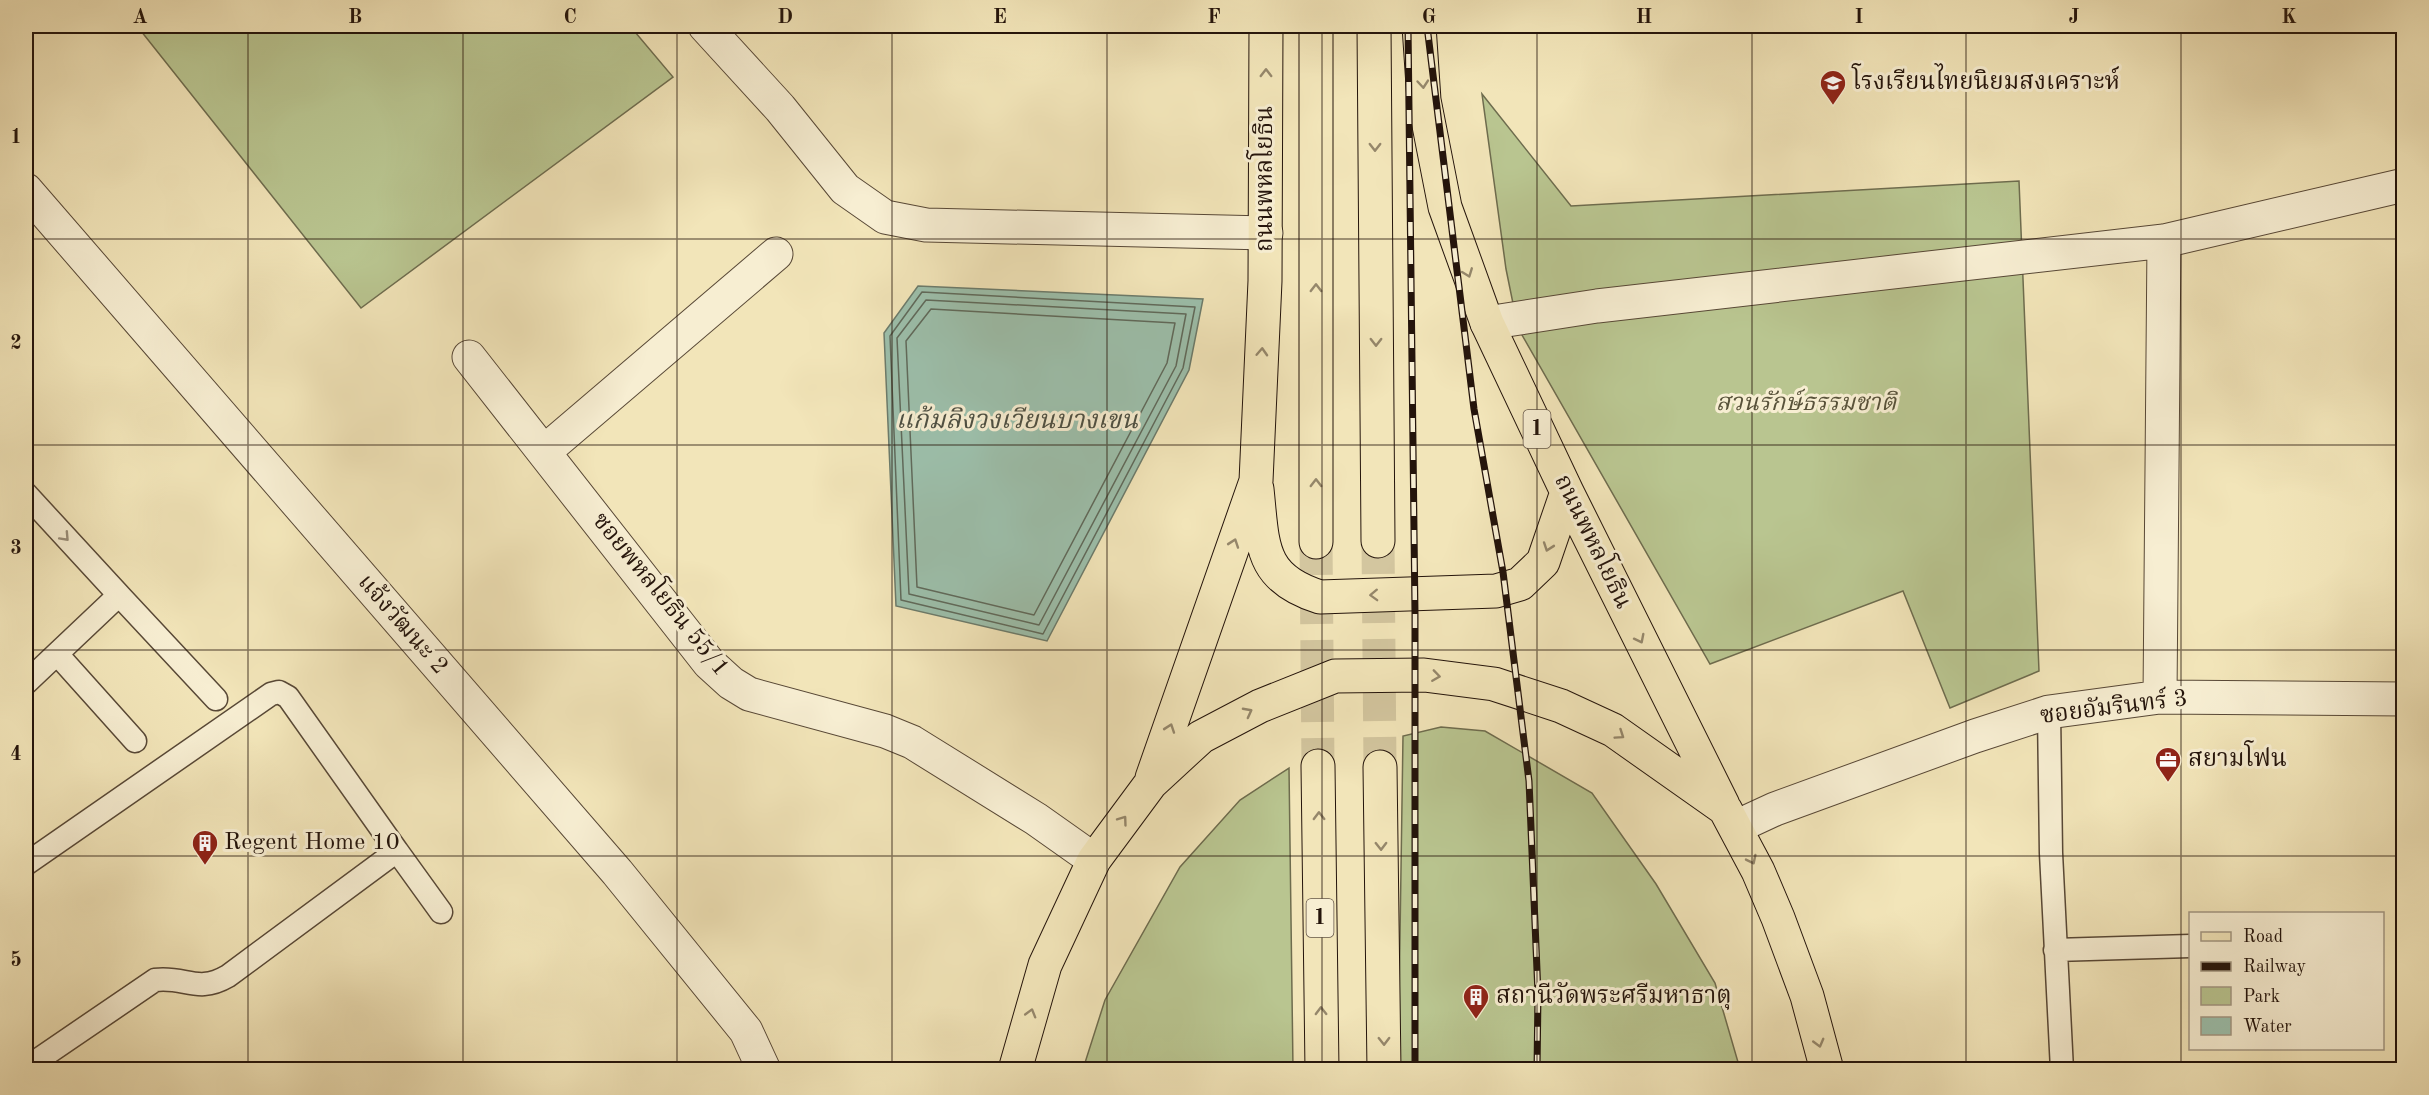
<svg xmlns="http://www.w3.org/2000/svg" width="2429" height="1095" font-family="'Old Standard TT','Noto Serif Thai',serif">
	<rect width="100%" height="100%" fill="#f2e5b9"/>
	<filter id="stains"><feTurbulence type="fractalNoise" baseFrequency=".00333" numOctaves="4"/><feColorMatrix values="0 0 0 0 .2 0 0 0 0 .09 0 0 0 0 .02 0 0 0 .5 -.17"/></filter>
	<radialGradient id="worn" r=".72"><stop offset=".6" stop-color="#630" stop-opacity="0"/><stop offset="1" stop-color="#630" stop-opacity=".3"/></radialGradient>
	<path fill="#b9c590" stroke="#6e6c4e" stroke-width="1.5" d="M137,26H630L673,77L361,308Z
		M1482,94L1571,206L2019,181L2039,671L1950,708L1903,591L1710,664L1518,328L1506,269Z
		M1441,727L1485,731L1592,793L1656,884L1715,983L1740,1069L1398,1070L1403,736Z
		M1289,768L1293,1069H1083L1105,1000L1180,867L1240,800Z"/>
	<path fill="#9cbfab" stroke="#6c7b6b" stroke-width="1.5" d="M918,286L1203,299L1189,370L1047,641L896,606L884,333Z"/>
	<g fill="none" stroke-linecap="round" stroke-linejoin="round">
		<path stroke="#606a5b" stroke-width="1.5" d="M922,292L1195,307L1183,368L1043,634L901,600L890,336Z
			M926,300L1186,314L1176,366L1039,625L909,594L897,338Z
			M931,309L1175,323L1167,363L1034,615L917,587L906,341Z"/>
		<path stroke="#d3c69f" stroke-width="33" stroke-dasharray="33 16" stroke-linecap="butt" d="M1378,541L1380,767
			M1316,542L1318,766"/>
		<g stroke="#584836" stroke-width="25">
			<path id="service" d="M26,494L119,595L26,683
				M119,595L216,699
				M57,654L135,741
				M2049,712L2051,853L2062,1070
				M397,851L441,912
				M26,864L271,694L279,692L288,697L397,851L228,976C197,994 186,976 155,980L26,1068
				M2055,950L2190,946"/>
		</g>
		<g stroke="#584836" stroke-width="35">
			<path id="minor" d="M705,26L780,108L845,189L885,217L926,225L1266,233
				M26,190L617,872L746,1031L764,1070
				M1487,323L1597,306L2164,241L2404,185
				M469,357L709,663L731,683L749,694L885,731L912,742L1036,819L1094,860
				M545,451L776,254
				M2160,697L2164,241
				M1736,827L1775,809L1975,736L2049,712L2160,697L2404,699"/>
		</g>
		<g stroke="#24140b" stroke-width="35">
			<path id="primary" d="M1374,26L1378,541
				M1419,26L1424,100L1445,207L1487,323L1567,492L1723,805
				M1257,489C1263,545 1259,578 1320,597L1496,591L1520,584L1543,562L1567,492
				M1316,542V26
				M1318,766L1322,1070
				M1380,767L1384,1070
				M1152,778L1256,481L1265,281L1266,26
				M1015,1070L1045,965L1094,860L1151,783L1201,737L1260,706L1335,676L1424,675L1494,684L1561,706L1613,730L1725,809L1758,871L1778,918L1807,996L1827,1070"/>
		</g>
		<use href="#service" stroke="#f7eed2" stroke-width="22"/>
		<use href="#minor" stroke="#f7eed2" stroke-width="33"/>
		<use href="#primary" stroke="#f2e5b9" stroke-width="33"/>
		<g stroke="#24140b" stroke-width="7">
			<path id="rail" d="M1408,26L1415,614V1070
				M1427,26L1474,409L1503,572L1529,781L1538,994L1537,1070"/>
		</g>
		<use href="#rail" stroke="#f7eed2" stroke-width="4.5" stroke-dasharray="14" stroke-linecap="butt"/>
	</g>
	<defs><path id="oneway-chevron" d="M-2-3.5L2.5 0L-2 3.5" fill="none" stroke-width="1.6" stroke-linecap="round" stroke-linejoin="round" transform="scale(1.5)"/></defs>
	<g stroke="#95876b">
		<use href="#oneway-chevron" transform="translate(1266 73) rotate(-90)"/>
		<use href="#oneway-chevron" transform="translate(1423 84) rotate(85)"/>
		<use href="#oneway-chevron" transform="translate(1375 147) rotate(90)"/>
		<use href="#oneway-chevron" transform="translate(1468 273) rotate(69)"/>
		<use href="#oneway-chevron" transform="translate(1316 288) rotate(-90)"/>
		<use href="#oneway-chevron" transform="translate(1376 342) rotate(90)"/>
		<use href="#oneway-chevron" transform="translate(1262 352) rotate(-87)"/>
		<use href="#oneway-chevron" transform="translate(1316 483) rotate(-90)"/>
		<use href="#oneway-chevron" transform="translate(1234 543) rotate(-71)"/>
		<use href="#oneway-chevron" transform="translate(1548 547) rotate(109)"/>
		<use href="#oneway-chevron" transform="translate(1374 595) rotate(178)"/>
		<use href="#oneway-chevron" transform="translate(1640 639) rotate(63)"/>
		<use href="#oneway-chevron" transform="translate(1436 676) rotate(8)"/>
		<use href="#oneway-chevron" transform="translate(1248 712) rotate(-28)"/>
		<use href="#oneway-chevron" transform="translate(1170 728) rotate(-71)"/>
		<use href="#oneway-chevron" transform="translate(1620 735) rotate(34)"/>
		<use href="#oneway-chevron" transform="translate(1319 816) rotate(-91)"/>
		<use href="#oneway-chevron" transform="translate(1123 820) rotate(-54)"/>
		<use href="#oneway-chevron" transform="translate(1381 846) rotate(89)"/>
		<use href="#oneway-chevron" transform="translate(1752 860) rotate(64)"/>
		<use href="#oneway-chevron" transform="translate(1321 1011) rotate(-91)"/>
		<use href="#oneway-chevron" transform="translate(1031 1013) rotate(-74)"/>
		<use href="#oneway-chevron" transform="translate(1384 1041) rotate(89)"/>
		<use href="#oneway-chevron" transform="translate(1819 1043) rotate(75)"/>
	</g>
	<use stroke="#988c78" href="#oneway-chevron" transform="translate(65 537) rotate(47)"/>
	<path fill="none" stroke="#24140b" stroke-width="1.5" stroke-opacity="0.55" d="M248,26V1070M463,26V1070M677,26V1070M892,26V1070M1107,26V1070M1322,26V1070M1537,26V1070M1752,26V1070M1966,26V1070M2181,26V1070M26,239H2404M26,445H2404M26,650H2404M26,856H2404"/>
	<defs>
		<g id="school-pin" transform="scale(1.35)"><path d="M0 17L-7.5 6A9.5 9.5 0 1 1 7.5 6Z" fill="#8f2418" stroke="#f7eed2"/><path d="M0-5L7-2L0 1L-7-2ZM-4 1L0 2.5L4 1V4Q0 6-4 4Z" fill="#fff"/></g>
		<g id="office-pin" transform="scale(1.35)"><path d="M0 17L-7.5 6A9.5 9.5 0 1 1 7.5 6Z" fill="#8f2418" stroke="#f7eed2"/><path d="M-6-3h4V-5.5h4V-3h4V5H-6ZM-1-4.5V-3h2v-1.5ZM-6 0V1H6V0Z" fill="#fff"/></g>
		<g id="building-pin" transform="scale(1.35)"><path d="M0 17L-7.5 6A9.5 9.5 0 1 1 7.5 6Z" fill="#8f2418" stroke="#f7eed2"/><path d="M-4-6H4V6H1V3H-1V6H-4ZM-2.5-4.3h1.7v1.8h-1.7ZM.8-4.3h1.7v1.8H.8ZM-2.5-1h1.7V.8h-1.7ZM.8-1h1.7V.8H.8Z" fill="#fff"/></g>
	</defs>
	<g fill-rule="evenodd">
		<use href="#school-pin" x="1833" y="83"/>
		<use href="#office-pin" x="2168" y="760"/>
		<use href="#building-pin" x="205" y="843"/>
		<use href="#building-pin" x="1476" y="997"/>
	</g>
	<g text-anchor="middle" dominant-baseline="central" stroke-width="6" stroke-linejoin="round" paint-order="stroke">
		<g fill="#f7eed2" stroke="#635547" stroke-width="1.5">
			<rect x="1523.5" y="410" width="27" height="38" rx="4.5"/>
			<rect x="1306.5" y="899" width="27" height="38" rx="4.5"/>
		</g>
		<g font-size="22" font-weight="bold" fill="#24140b">
			<text x="1537" y="429">1</text>
			<text x="1320" y="918">1</text>
		</g>
		<g font-size="24" fill="#24140b" stroke="#f7eed2" text-anchor="start">
			<text x="1852" y="83">โรงเรียนไทยนิยมสงเคราะห์</text>
			<text x="2188" y="760">สยามโฟน</text>
			<text x="224" y="843">Regent Home 10</text>
			<text x="1496" y="997">สถานีวัดพระศรีมหาธาตุ</text>
		</g>
		<g font-size="24" fill="#24140b" stroke="#f7eed2">
			<text transform="translate(1266 179) rotate(-90)">ถนนพหลโยธิน</text>
			<text transform="translate(1592 542) rotate(64)">ถนนพหลโยธิน</text>
			<text transform="translate(660 595) rotate(51)">ซอยพหลโยธิน 55/1</text>
			<text transform="translate(402 625) rotate(49)">แจ้งวัฒนะ 2</text>
			<text transform="translate(2114 708) rotate(-7)">ซอยอัมรินทร์ 3</text>
		</g>
		<g font-size="24" font-style="italic" fill="#58523a" stroke="#f7eed2">
			<text x="1806" y="404">สวนรักษ์ธรรมชาติ</text>
		</g>
		<g font-size="26" font-style="italic" fill="#4e5043" stroke="#f7eed2">
			<text x="1017" y="421">แก้มลิงวงเวียนบางเขน</text>
		</g>
	</g>
	<rect width="2429" height="1095" fill="none" stroke="#f2e5b9" stroke-width="66"/>
	<rect x="2189" y="912" width="195" height="138" fill="#f7eed2" stroke="#a39782" stroke-width="1.5"/>
	<rect x="2201" y="932" width="30" height="9" fill="#f2e5b9" stroke="#a39782" stroke-width="1.5"/>
	<text x="2243" y="942" font-size="18" fill="#24140b">Road</text>
	<rect x="2201" y="962" width="30" height="9" fill="#24140b" stroke="#a39782" stroke-width="1.5"/>
	<text x="2243" y="972" font-size="18" fill="#24140b">Railway</text>
	<rect x="2201" y="987" width="30" height="18" fill="#b9c590" stroke="#a39782" stroke-width="1.5"/>
	<text x="2243" y="1002" font-size="18" fill="#24140b">Park</text>
	<rect x="2201" y="1017" width="30" height="18" fill="#9cbfab" stroke="#a39782" stroke-width="1.5"/>
	<text x="2243" y="1032" font-size="18" fill="#24140b">Water</text>
	<rect x="33" y="33" width="2363" height="1029" fill="none" stroke="#24140b" stroke-width="2"/>
	<g font-size="20" text-anchor="middle" font-weight="bold" fill="#24140b">
		<text x="140" y="23">A</text>
		<text x="355" y="23">B</text>
		<text x="570" y="23">C</text>
		<text x="785" y="23">D</text>
		<text x="1000" y="23">E</text>
		<text x="1214" y="23">F</text>
		<text x="1429" y="23">G</text>
		<text x="1644" y="23">H</text>
		<text x="1859" y="23">I</text>
		<text x="2074" y="23">J</text>
		<text x="2289" y="23">K</text>
		<text x="16" y="143">1</text>
		<text x="16" y="349">2</text>
		<text x="16" y="554">3</text>
		<text x="16" y="760">4</text>
		<text x="16" y="966">5</text>
	</g>
	<rect width="100%" height="100%" filter="url(#stains)"/>
	<rect width="100%" height="100%" fill="url(#worn)"/>
</svg>
